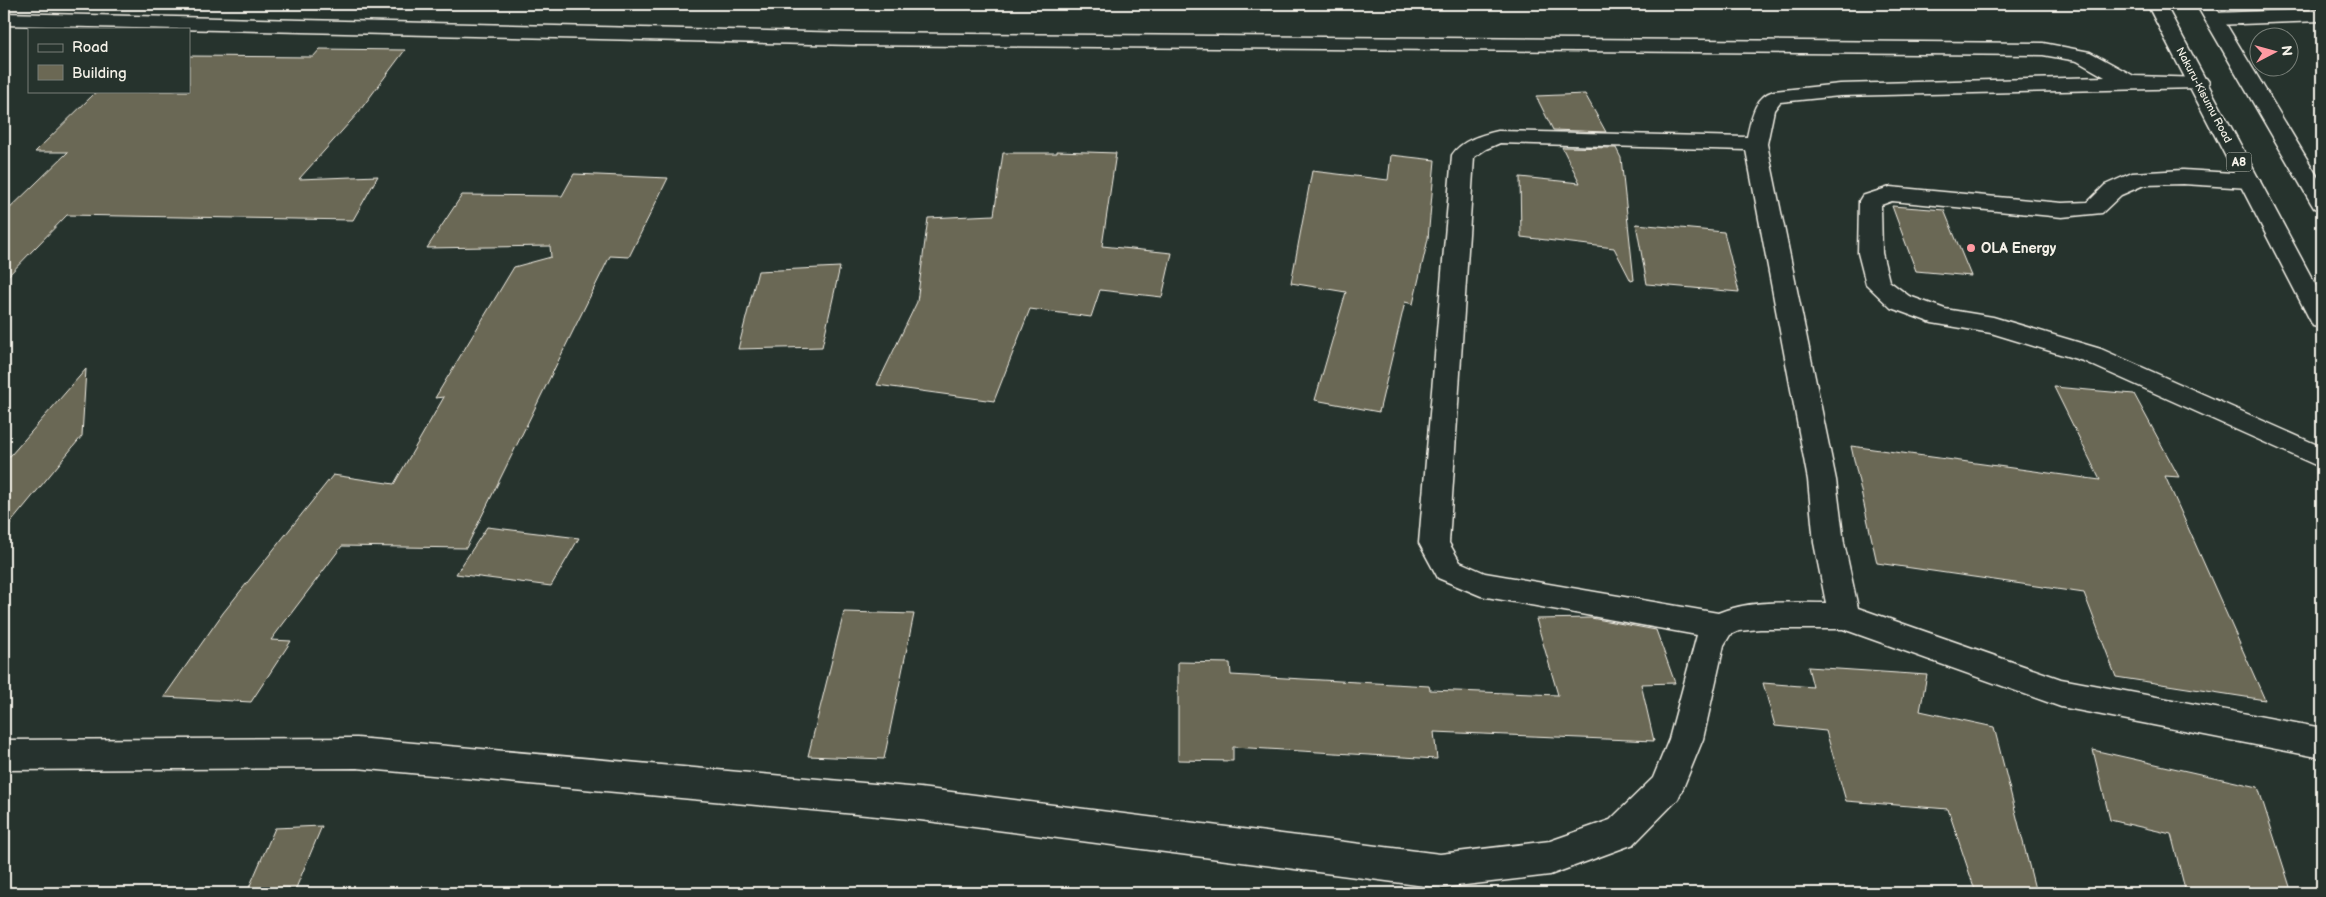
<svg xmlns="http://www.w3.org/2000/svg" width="2326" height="897" font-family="'Balsamiq Sans',sans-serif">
	<rect width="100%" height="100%" fill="#26332d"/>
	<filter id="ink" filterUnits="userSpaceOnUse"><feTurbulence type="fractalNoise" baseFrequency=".02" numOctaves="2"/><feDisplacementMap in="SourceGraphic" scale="10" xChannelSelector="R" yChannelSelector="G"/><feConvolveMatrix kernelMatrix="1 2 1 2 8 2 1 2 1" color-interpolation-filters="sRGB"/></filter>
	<g filter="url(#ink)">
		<path fill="#6b6854" stroke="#f4f1e8" d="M320,49L405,50L358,113L299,179L378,176L353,220L67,215L4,280V214L68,152H35L97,91H189V56L313,57Z
			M1585,94L1606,132L1553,130L1536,96Z
			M1562,147L1616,148L1621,158L1634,280L1631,281L1614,248L1521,237L1520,177L1580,183Z
			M1057,151L1116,153L1102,246L1172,253L1162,297L1100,290L1091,317L1030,309L994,401L877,385L917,302L928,218L994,215L1003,153H1057Z
			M1391,155L1435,160L1428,239L1413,304L1405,302L1379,412L1315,400L1346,292L1291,283L1312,171L1388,180Z
			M574,174L668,178L629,257L610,256L466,548L342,546L271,640L291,641L251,702L164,697L223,613L333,475L394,484L444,397L435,398L514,267L551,257L550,246L427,248L462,195L562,196Z
			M1892,206L1944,210L1971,276L1916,271Z
			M1636,224L1724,232L1739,292L1647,284Z
			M840,267L822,347L738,349L758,271Z
			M86,369L82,436L4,531V463Z
			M2054,387L2134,394L2179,477L2165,476L2265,700L2116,677L2084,593L1877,563L1851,446L2100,480Z
			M487,527L579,538L551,586L456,574Z
			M844,612L914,614L884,759L808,756Z
			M1591,618L1656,630L1675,683L1641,684L1654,741L1434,732L1437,759L1233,747V761L1178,760V662L1230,663L1231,675L1429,686L1430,690L1558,695L1536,619Z
			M1808,667L1927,675L1920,711L1994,727L2036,893H1976L1948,809L1846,801L1826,731L1775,726L1763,683L1813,687Z
			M2093,750L2258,787L2292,893H2186L2171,834L2110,820Z
			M322,826L296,888L248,890L275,828Z"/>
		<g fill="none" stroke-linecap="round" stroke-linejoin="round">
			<g stroke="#f4f1e8" stroke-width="3">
				<path id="minor" d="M2322,9V21L2214,25L2207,23L2205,19L2207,15L2214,13Z
					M4,13L853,33L2043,43L2090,52L2134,76L2206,78L2209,82L2206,86L2199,88L1840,96L1780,102L1774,110L1767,144L1836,480L1844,543L1858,608L2061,679L2322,728V758L2061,707L1843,629H1760L1739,631L1730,635L1724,645L1703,739L1683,788L1678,799L1634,844L1550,875L1440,888L920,820L357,768L4,770V740L357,738L920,788L1440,854L1550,841L1610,820L1653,778L1669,739L1697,635L1481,596L1438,578L1419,543L1452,155C1462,140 1481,135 1498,131L1747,137C1751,120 1754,96 1774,91L1840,84L2105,77L2077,61L2043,55L853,45L4,25ZM1500,143L1746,150L1808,480L1814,543L1826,603C1790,603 1752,599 1718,613L1485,573L1460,562L1449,543L1474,157L1486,149Z
					M2183,170L2249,174L2257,176L2260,181L2257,186L2249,188L2183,184L2144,185L2121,195L2102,213L2062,217L1892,201L1881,205L1882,253L1889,281L1909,296L1945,309L1993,317L2101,349L2322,447V468L2083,361L1991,333L1932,323L1891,308L1866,284L1858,253L1859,201L1862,196L1890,187L2062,203L2088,202L2105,185L2132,173Z"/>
			</g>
			<g stroke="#f4f1e8" stroke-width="3">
				<path id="highway" d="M2147,4H2165L2322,297V328L2313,326L2310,320Z
					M2196,4H2214L2322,184V210L2314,208L2311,203Z"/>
			</g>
			<use href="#minor" fill="#26332d" fill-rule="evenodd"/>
			<use href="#highway" fill="#26332d" fill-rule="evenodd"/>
		</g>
	</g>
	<circle fill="#ff9aa2" stroke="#26332d" stroke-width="2" cx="1971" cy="248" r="5"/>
	<g text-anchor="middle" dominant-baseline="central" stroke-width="4" stroke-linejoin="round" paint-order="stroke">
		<g font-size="11" fill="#f4f1e8" stroke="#26332d">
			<text transform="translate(2204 95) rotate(62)">Nakuru-Kisumu Road</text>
		</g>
		<rect fill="#26332d" stroke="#b6b8b0" stroke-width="1" x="2226.5" y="152.5" width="25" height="19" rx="4"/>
		<g font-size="12" font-weight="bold" fill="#f4f1e8">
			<text x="2239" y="162">A8</text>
		</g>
		<g font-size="14" font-weight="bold" fill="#f4f1e8" stroke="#26332d" text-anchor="start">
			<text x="1981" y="248">OLA Energy</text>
		</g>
	</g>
	<rect width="2326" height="897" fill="none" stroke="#26332d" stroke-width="20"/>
	<rect x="10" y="10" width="2306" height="877" fill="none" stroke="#f4f1e8" stroke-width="2" filter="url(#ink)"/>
	<rect x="28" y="28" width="162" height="65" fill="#26332d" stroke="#787f78"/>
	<rect x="38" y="44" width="25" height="8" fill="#26332d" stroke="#787f78"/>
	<text x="72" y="52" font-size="15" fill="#f4f1e8">Road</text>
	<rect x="38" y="65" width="25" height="15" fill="#6b6854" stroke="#787f78"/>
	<text x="72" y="78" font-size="15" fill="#f4f1e8">Building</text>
	<g transform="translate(2274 52) rotate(84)"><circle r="24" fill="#26332d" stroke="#787f78"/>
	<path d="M0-4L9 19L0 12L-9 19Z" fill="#ff9aa2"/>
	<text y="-8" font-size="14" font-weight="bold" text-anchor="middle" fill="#f4f1e8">N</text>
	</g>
</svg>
